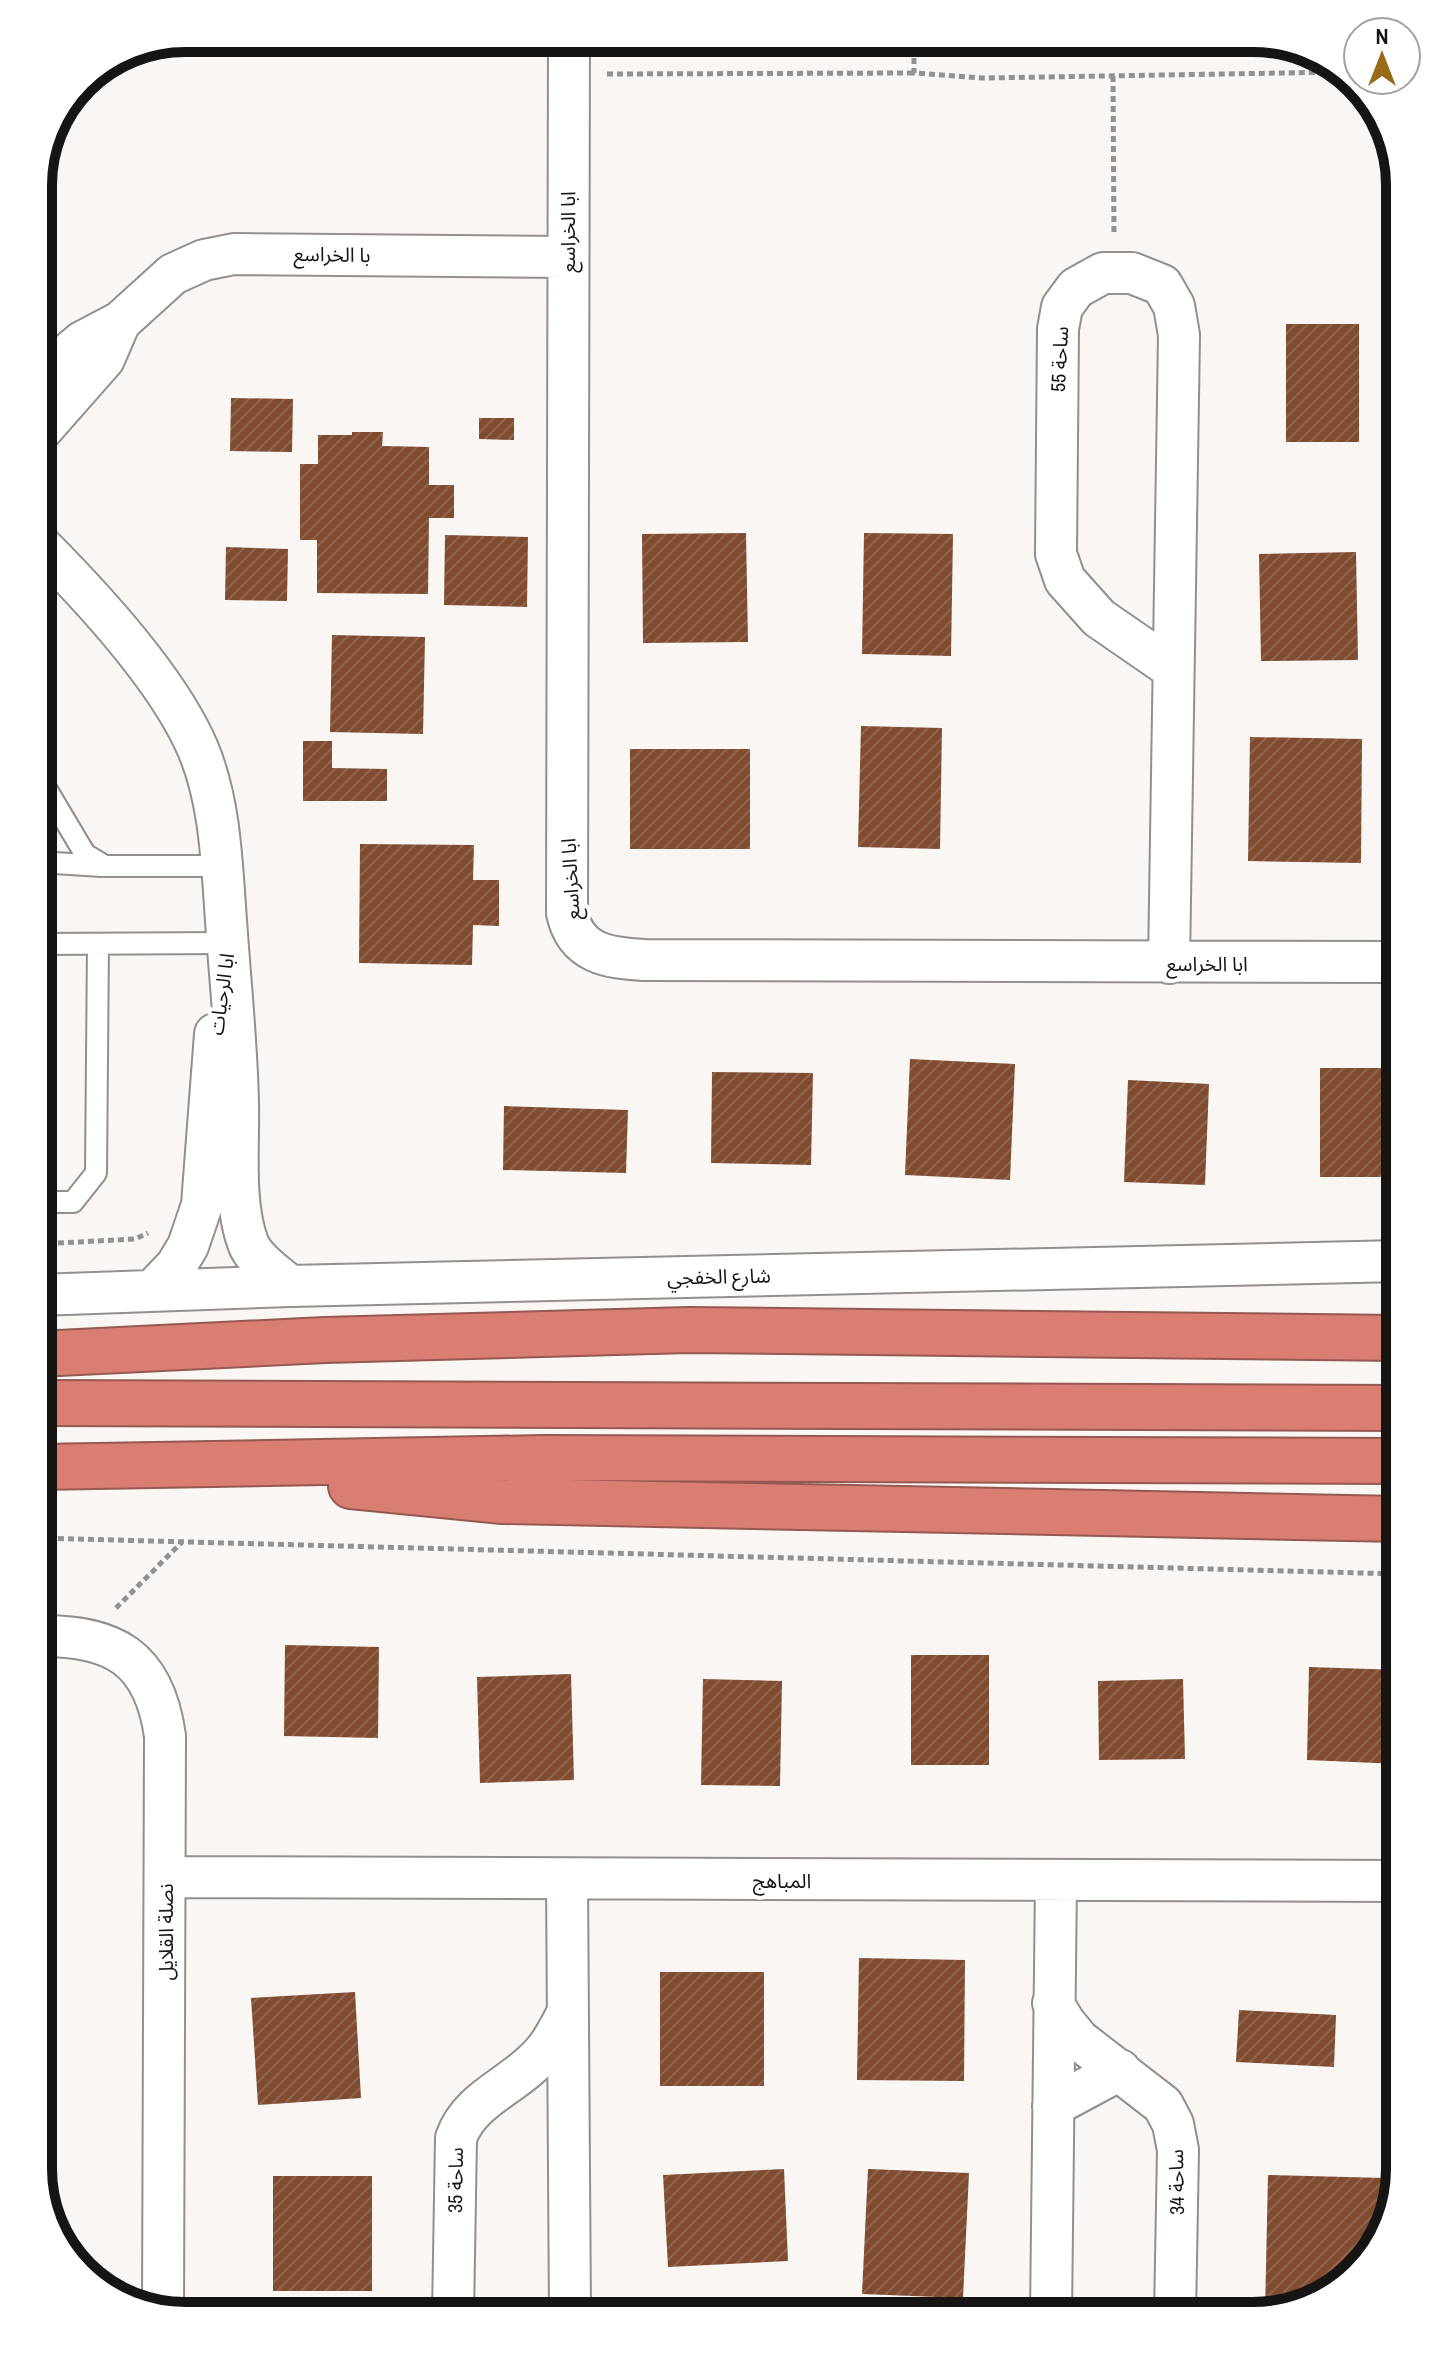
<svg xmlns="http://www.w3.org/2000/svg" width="1438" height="2354" font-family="'Archivo Narrow','Noto Sans Arabic',sans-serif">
	<defs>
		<pattern id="building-hatch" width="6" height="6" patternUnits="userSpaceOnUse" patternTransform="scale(2)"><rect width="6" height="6" fill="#804b2f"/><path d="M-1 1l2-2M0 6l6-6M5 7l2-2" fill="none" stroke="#8e6651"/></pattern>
	</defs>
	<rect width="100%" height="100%" fill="#f9f6f4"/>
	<path fill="url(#building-hatch)" d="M1286,324H1359V442H1286Z
		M231,398L293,399L292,452L230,451Z
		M479,418H514V440L479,439Z
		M352,432H383L382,446L429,447V485H454V518H429L428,594L317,593V540H300V464H318V435H352Z
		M746,533L748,642L643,643L642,534Z
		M864,533L953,534L951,656L862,654Z
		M445,535L528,537L527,607L444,605Z
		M226,547L288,549L287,601L225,600Z
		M1356,552L1358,660L1261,661L1259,554Z
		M332,635L425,637L423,734L330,732Z
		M861,726L942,728L940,849L858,847Z
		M1250,737L1362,739L1361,863L1248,861Z
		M303,741H332V768L387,769V801H303Z
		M630,749H750V849H630Z
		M360,844L474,845L473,880H499V926L473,925L472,965L359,963Z
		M910,1059L1015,1064L1010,1180L905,1175Z
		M1320,1068H1395V1177H1320Z
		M712,1072L813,1073L811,1165L711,1163Z
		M1128,1080L1209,1084L1205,1185L1124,1182Z
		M504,1106L628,1110L626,1173L503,1170Z
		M285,1645L379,1647L378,1738L284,1736Z
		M911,1655H989V1765H911Z
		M1309,1667L1400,1670L1399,1764L1307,1760Z
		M571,1674L574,1780L480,1783L477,1677Z
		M703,1679L782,1681L780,1786L701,1785Z
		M1183,1679L1185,1759L1099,1760L1098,1681Z
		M859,1958L965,1960L964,2081L857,2080Z
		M660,1972H764V2086H660Z
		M355,1992L361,2098L258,2105L251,1998Z
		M1239,2010L1336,2015L1334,2067L1236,2062Z
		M784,2169L788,2261L668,2267L663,2175Z
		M868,2169L969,2173L963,2298L862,2294Z
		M1268,2175L1385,2178L1384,2221L1375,2250L1318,2301L1265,2313Z
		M273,2176H372V2291H273Z"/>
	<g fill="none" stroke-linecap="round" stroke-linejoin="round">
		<g stroke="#928f8e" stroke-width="24">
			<path id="lane" d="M38,775L85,854L105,866H222
				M38,862L102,866
				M38,944L227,943
				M38,1202H73L96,1173L98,944"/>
		</g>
		<g stroke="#928f8e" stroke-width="44">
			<path id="street" d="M569,38L567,913C576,954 608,958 644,960L1400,962
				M38,380L82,342L120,322L173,274L204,260L234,254L567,257
				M38,434L104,359L120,322
				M38,543C92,597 168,679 198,749C222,806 222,873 227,934C231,991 237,1047 238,1104C239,1147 233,1203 248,1243C254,1260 276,1274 290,1286
				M1169,963L1179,335L1174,306L1162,285L1132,273H1103L1076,288L1062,307L1058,329L1056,554L1065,580L1099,618L1173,669
				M153,1290L176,1266L188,1246L202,1205L215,1034
				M38,1295L290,1286L1400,1261
				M38,1636C113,1635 154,1657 165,1736L163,2311
				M165,1877L1400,1881
				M567,1879L570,2316
				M1053,2003L1065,2023L1079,2040L1163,2105L1173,2124L1178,2150L1175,2316
				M1053,2106L1120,2070
				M453,2316L456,2138C470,2098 514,2086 541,2055C553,2043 560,2026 568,2012
				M1051,2316L1056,1881"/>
		</g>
		<g stroke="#955951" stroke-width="48">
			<path id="highway" d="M38,1354L325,1340L689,1330L1400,1338
				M38,1403L1400,1408
				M38,1467L545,1458L1400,1461
				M351,1486L503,1501L1400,1519"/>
		</g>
		<path stroke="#93918f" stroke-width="5" stroke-dasharray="6 4" stroke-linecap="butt" d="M914,38V73L983,78L1342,72
			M607,74L914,73
			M1113,76L1114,235
			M38,1244L135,1239L148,1233
			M38,1538L1400,1574
			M116,1608L182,1542"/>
		<use href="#lane" stroke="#fff" stroke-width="20"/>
		<use href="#street" stroke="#fff" stroke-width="40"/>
		<use href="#highway" stroke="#da7d72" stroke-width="44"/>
	</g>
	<g text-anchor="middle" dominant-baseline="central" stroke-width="8" stroke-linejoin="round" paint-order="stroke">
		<g font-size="20" fill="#161514" stroke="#fff">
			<text transform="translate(567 232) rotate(-90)">ابا الخراسع</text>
			<text transform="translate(332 254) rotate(1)">با الخراسع</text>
			<text transform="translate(1059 359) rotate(-87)">ساحة 55</text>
			<text transform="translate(570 879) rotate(-93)">ابا الخراسع</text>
			<text x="1207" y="963">ابا الخراسع</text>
			<text transform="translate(221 994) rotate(-82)">ابا الرحيات</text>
			<text transform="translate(719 1276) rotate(-1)">شارع الخفجي</text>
			<text x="782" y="1880">المباهج</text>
			<text transform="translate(165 1932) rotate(-90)">نصلة القلايل</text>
			<text transform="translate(455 2180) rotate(-89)">ساحة 35</text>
			<text transform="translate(1176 2182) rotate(-91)">ساحة 34</text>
		</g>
	</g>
	<path d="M0 0H1438V2354H0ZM185 52H1253A133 133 0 0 1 1386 185V2169A133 133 0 0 1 1253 2302H185A133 133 0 0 1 52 2169V185A133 133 0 0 1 185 52Z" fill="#fff" fill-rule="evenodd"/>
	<path fill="none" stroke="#161514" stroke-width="10" d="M185 52H1253A133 133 0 0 1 1386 185V2169A133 133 0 0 1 1253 2302H185A133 133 0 0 1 52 2169V185A133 133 0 0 1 185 52Z"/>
	<g transform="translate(1382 56)"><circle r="38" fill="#ffffff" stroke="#a2a1a1" stroke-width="2"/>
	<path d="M0-6L14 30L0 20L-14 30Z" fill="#986a1a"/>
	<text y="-12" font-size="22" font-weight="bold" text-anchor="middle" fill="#161514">N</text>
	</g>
</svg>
